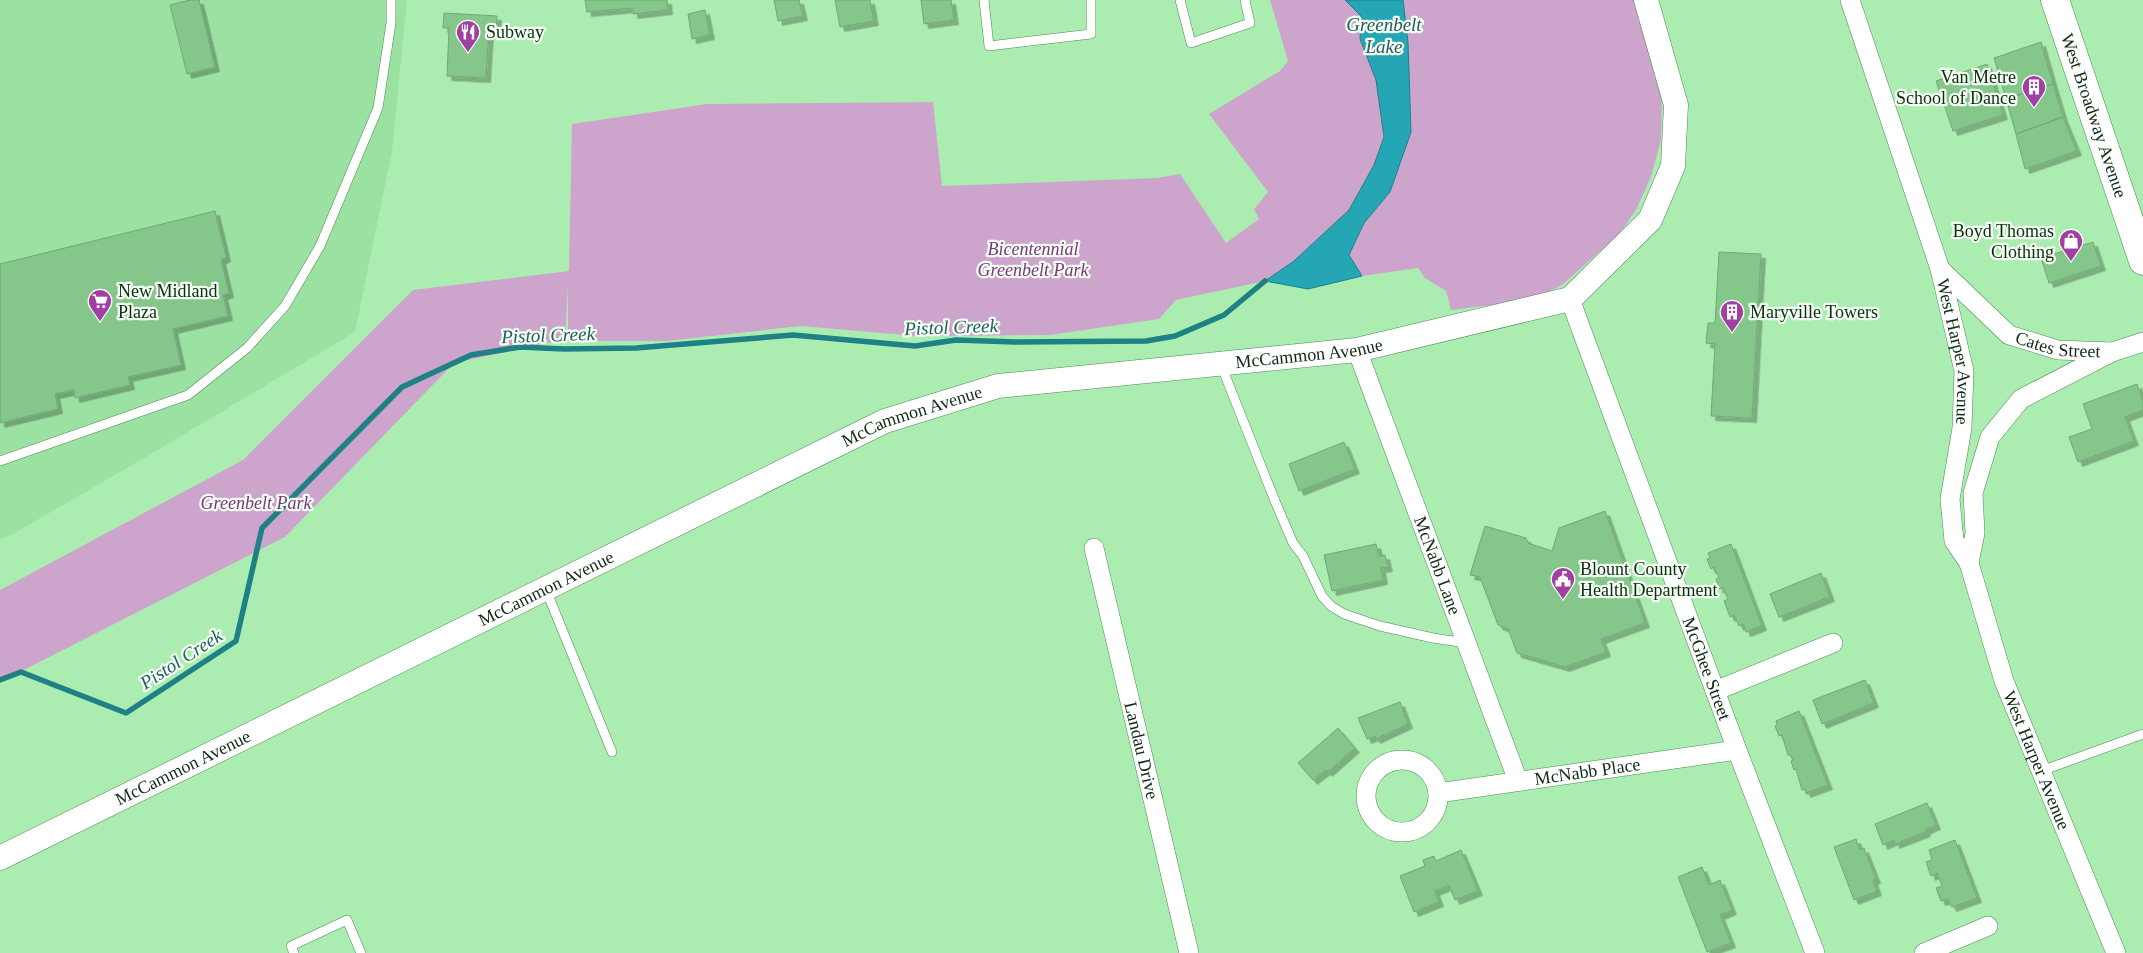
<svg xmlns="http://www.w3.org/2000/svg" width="2143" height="953" font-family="'Times New Roman',serif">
	<defs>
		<filter id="shadow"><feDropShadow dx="4.5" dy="4.5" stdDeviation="0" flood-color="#0004"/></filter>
	</defs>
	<rect width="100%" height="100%" fill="#abedb1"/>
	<path fill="#9be1a1" d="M0,0H407L392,151L355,332L156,451L13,534L0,539Z"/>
	<path fill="#cda5cc" d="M1270,0H1345L1361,16L1360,39L1376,80L1384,137L1374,165L1349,210L1294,261L1265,281L1176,300L1159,319L1050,335L916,336L801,326L667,341H568V287L565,339L454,363L285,537L0,682V590L243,460L413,290L569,271L572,124L707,104L933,102L942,186L1157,178L1180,174L1226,243L1259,219L1254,209L1268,192L1209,114L1280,71L1288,61Z
		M1403,0H1635L1662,97L1661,140L1651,177L1636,210L1619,234L1562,285L1532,300L1451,310L1446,291L1425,278L1418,268L1362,276L1349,255L1364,223L1390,192L1409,74L1408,42Z"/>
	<path fill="#24a6b5" stroke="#1e8185" d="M1345,0H1403L1408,42L1411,132L1390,192L1364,223L1349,255L1362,276L1308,289L1265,281L1294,261L1349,210L1374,165L1384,137L1376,80L1360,39L1361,16Z"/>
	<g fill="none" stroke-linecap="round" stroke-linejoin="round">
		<path stroke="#1e8185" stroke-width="5.5" d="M0,680L21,672L126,713L236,641L262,528L402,387L471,355L520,347L564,349L636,348L793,335L915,346L956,340L1015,342L1146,341L1175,336L1224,315L1265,281"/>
	</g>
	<path fill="#85c68b" stroke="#6dab73" filter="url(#shadow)" d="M190,0H199L215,67L187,74L170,5Z
		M585,0H667L668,10L633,14V8L587,12Z
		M774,0H799L803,16L778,21Z
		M835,0H870L874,21L840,27Z
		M921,0H951L954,20L924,24Z
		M705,10L710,35L692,39L688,14Z
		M444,13L497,16L496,30H489L486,78L447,76L449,28H443Z
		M2041,42L2053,84L2006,99L1994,58Z
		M1987,64L2003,115L1953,131L1936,81Z
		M2053,84L2063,117L2016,134L2006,99Z
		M2063,117L2077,151L2025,169L2016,134Z
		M215,211L226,257L221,260L229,293L223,295L228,316L173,329L181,365L128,377L130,385L75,398L74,390L55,394L58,409L0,423V264Z
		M2093,242L2101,266L2049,283L2041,258Z
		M1719,252L1761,254L1752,418L1711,416L1715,344L1706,343L1708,323H1715Z
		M2137,384L2143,401V410L2125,417L2134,441L2078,462L2069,437L2092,429L2083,404Z
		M1344,442L1355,469L1299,491L1289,464Z
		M1605,511L1645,623L1601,639L1606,652L1565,667L1517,653L1508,629L1498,625L1480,577L1470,575L1485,526L1526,538L1528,543L1552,551L1559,528Z
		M1376,544L1379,556L1385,555L1388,567L1381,568L1383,580L1332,591L1324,555Z
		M1731,544L1762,626L1746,632L1743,624L1739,626L1734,615L1730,617L1724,601L1728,599L1723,587L1719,589L1716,579L1719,578L1714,567L1711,569L1707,559L1710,558L1708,553Z
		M1821,573L1830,597L1779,617L1770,594Z
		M1865,680L1874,703L1822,724L1813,700Z
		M1400,702L1408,724L1376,739L1375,736L1367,739L1358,718Z
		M1799,711L1828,785L1806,793L1805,789L1802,790L1796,769L1794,770L1791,761L1793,760L1790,755H1788L1782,735L1779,736L1775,726L1777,725L1776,721Z
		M1338,728L1355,748L1328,772L1326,770L1313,780L1298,763Z
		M1927,803L1936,825L1925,830L1926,832L1895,844L1894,840L1883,845L1875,824Z
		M1856,839L1860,850L1864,848L1876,879L1873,880L1877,891L1854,900L1834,847Z
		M1955,840L1977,898L1952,907L1948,899L1941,901L1936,888L1942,886L1937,873L1931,876L1926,862L1932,860L1929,850Z
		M1461,850L1478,891L1455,900L1449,885L1435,891L1439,902L1414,912L1400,876L1425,866L1423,860L1434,856L1436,861Z
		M1702,867L1709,885L1720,880L1732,910L1720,915L1731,943L1707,952L1678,877Z"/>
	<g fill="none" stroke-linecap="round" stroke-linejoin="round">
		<g stroke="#4b8952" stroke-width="10">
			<path id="service" d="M984,0L989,46L1091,34V0
				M1180,0L1191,43L1250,23L1245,0
				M1221,365L1275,501L1293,543L1303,556L1322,596L1331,606L1344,614L1380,626L1433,638L1466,643
				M0,461L188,395L247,348L285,306L320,246L378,108L391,23V0
				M546,590L612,752
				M2041,771L2143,734
				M294,953L291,946L347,920L361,953"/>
		</g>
		<g stroke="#4b8952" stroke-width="20">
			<g id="minor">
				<path id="s1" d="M1850,0L1940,269L1964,371L1962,428L1950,499L1954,541L1969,563L2004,681L2116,953"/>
				<path id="s2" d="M1940,269L2009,335L2058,350L2112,352L2143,342"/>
				<path id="s3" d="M1570,299L1737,750L1815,953"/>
				<path id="s4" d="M1357,350L1518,781"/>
				<path id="s5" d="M1094,548L1189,953"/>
				<path d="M1969,563L1975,533L1973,493L1990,437L2021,399L2112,352"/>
				<path d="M1715,691L1833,643"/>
				<circle cx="1402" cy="796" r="36"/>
				<path id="s6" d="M1438,793L1737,750"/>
				<path d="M1924,953L1988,926"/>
			</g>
		</g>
		<g stroke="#4b8952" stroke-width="25">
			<g id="tertiary">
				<path id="s7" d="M0,858L885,421L998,386L1357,350L1570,299L1650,220L1673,166L1676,105L1646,0"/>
			</g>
		</g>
		<g stroke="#4b8952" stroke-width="29">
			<g id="primary">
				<path id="s8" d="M2055,0L2143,261"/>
			</g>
		</g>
		<use href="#service" stroke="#fff" stroke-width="9"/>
		<use href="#minor" stroke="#fff" stroke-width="19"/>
		<use href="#tertiary" stroke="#fff" stroke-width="24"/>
		<use href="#primary" stroke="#fff" stroke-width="28"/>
	</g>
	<defs>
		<g id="restaurant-pin" transform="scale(1.25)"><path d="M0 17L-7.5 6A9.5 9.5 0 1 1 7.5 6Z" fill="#a23fa5" stroke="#f2fff2"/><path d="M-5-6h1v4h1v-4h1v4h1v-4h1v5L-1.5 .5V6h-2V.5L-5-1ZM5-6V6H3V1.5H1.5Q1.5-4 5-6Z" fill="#fff"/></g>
		<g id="building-pin" transform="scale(1.25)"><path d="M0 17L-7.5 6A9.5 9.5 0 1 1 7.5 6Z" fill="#a23fa5" stroke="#f2fff2"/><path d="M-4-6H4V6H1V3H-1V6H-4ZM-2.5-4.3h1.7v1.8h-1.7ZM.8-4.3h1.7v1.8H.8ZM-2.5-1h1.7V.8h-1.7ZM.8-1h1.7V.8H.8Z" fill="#fff"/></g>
		<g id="shop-pin" transform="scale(1.25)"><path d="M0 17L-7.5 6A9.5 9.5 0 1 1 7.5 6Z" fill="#a23fa5" stroke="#f2fff2"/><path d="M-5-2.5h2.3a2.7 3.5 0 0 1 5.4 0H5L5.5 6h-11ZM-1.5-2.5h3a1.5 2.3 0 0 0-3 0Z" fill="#fff"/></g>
		<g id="supermarket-pin" transform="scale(1.25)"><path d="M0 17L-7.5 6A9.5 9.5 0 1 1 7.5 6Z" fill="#a23fa5" stroke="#f2fff2"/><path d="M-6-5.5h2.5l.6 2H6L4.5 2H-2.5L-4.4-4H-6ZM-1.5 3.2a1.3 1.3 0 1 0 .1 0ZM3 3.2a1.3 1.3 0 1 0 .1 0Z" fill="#fff"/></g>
		<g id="civic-pin" transform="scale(1.25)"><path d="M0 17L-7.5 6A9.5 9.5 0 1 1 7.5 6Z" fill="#a23fa5" stroke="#f2fff2"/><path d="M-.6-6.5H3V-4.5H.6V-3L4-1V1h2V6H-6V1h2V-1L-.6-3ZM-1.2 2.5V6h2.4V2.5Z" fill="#fff"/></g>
	</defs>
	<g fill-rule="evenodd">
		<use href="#restaurant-pin" x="468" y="32"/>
		<use href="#building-pin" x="2034" y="87"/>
		<use href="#shop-pin" x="2071" y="241"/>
		<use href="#supermarket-pin" x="100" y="301"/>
		<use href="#building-pin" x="1732" y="312"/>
		<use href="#civic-pin" x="1563" y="579"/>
	</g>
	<g text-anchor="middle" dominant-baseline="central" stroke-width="4.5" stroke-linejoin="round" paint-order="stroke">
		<g font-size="18" fill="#102a14" stroke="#f2fff2" text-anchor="start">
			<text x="486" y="32">Subway</text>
			<text x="2016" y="77" text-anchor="end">Van Metre<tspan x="2016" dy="21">School of Dance</tspan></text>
			<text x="2054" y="231" text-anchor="end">Boyd Thomas<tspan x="2054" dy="21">Clothing</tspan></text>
			<text x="118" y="291">New Midland<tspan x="118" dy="21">Plaza</tspan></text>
			<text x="1750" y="312">Maryville Towers</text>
			<text x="1580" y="569">Blount County<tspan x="1580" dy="21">Health Department</tspan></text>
		</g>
		<g font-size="18" fill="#102a14" stroke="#f2fff2">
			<text stroke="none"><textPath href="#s8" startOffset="122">West Broadway Avenue</textPath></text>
			<text stroke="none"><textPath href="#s2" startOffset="146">Cates Street</textPath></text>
			<text stroke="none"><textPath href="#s7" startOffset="1418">McCammon Avenue</textPath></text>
			<text stroke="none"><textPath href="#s1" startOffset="368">West Harper Avenue</textPath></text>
			<text stroke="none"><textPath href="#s7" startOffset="1014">McCammon Avenue</textPath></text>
			<text stroke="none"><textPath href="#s4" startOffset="230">McNabb Lane</textPath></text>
			<text stroke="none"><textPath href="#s7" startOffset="609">McCammon Avenue</textPath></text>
			<text stroke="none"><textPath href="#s3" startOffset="394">McGhee Street</textPath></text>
			<text stroke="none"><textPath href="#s5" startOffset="208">Landau Drive</textPath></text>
			<text stroke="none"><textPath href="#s1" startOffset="795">West Harper Avenue</textPath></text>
			<text stroke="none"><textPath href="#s7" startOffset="204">McCammon Avenue</textPath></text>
			<text stroke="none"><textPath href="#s6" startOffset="151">McNabb Place</textPath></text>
		</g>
		<g font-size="18" font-style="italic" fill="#7d367e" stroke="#f2fff2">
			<text x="1033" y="249">Bicentennial<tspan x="1033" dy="21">Greenbelt Park</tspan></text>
			<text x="256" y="503">Greenbelt Park</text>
		</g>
		<g font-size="19" font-style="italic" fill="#275960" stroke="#f2fff2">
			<text x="1384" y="24">Greenbelt<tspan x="1384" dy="22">Lake</tspan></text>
			<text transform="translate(951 327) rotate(-2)">Pistol Creek</text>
			<text transform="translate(548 335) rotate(-2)">Pistol Creek</text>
			<text transform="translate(181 659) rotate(-33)">Pistol Creek</text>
		</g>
	</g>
</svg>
